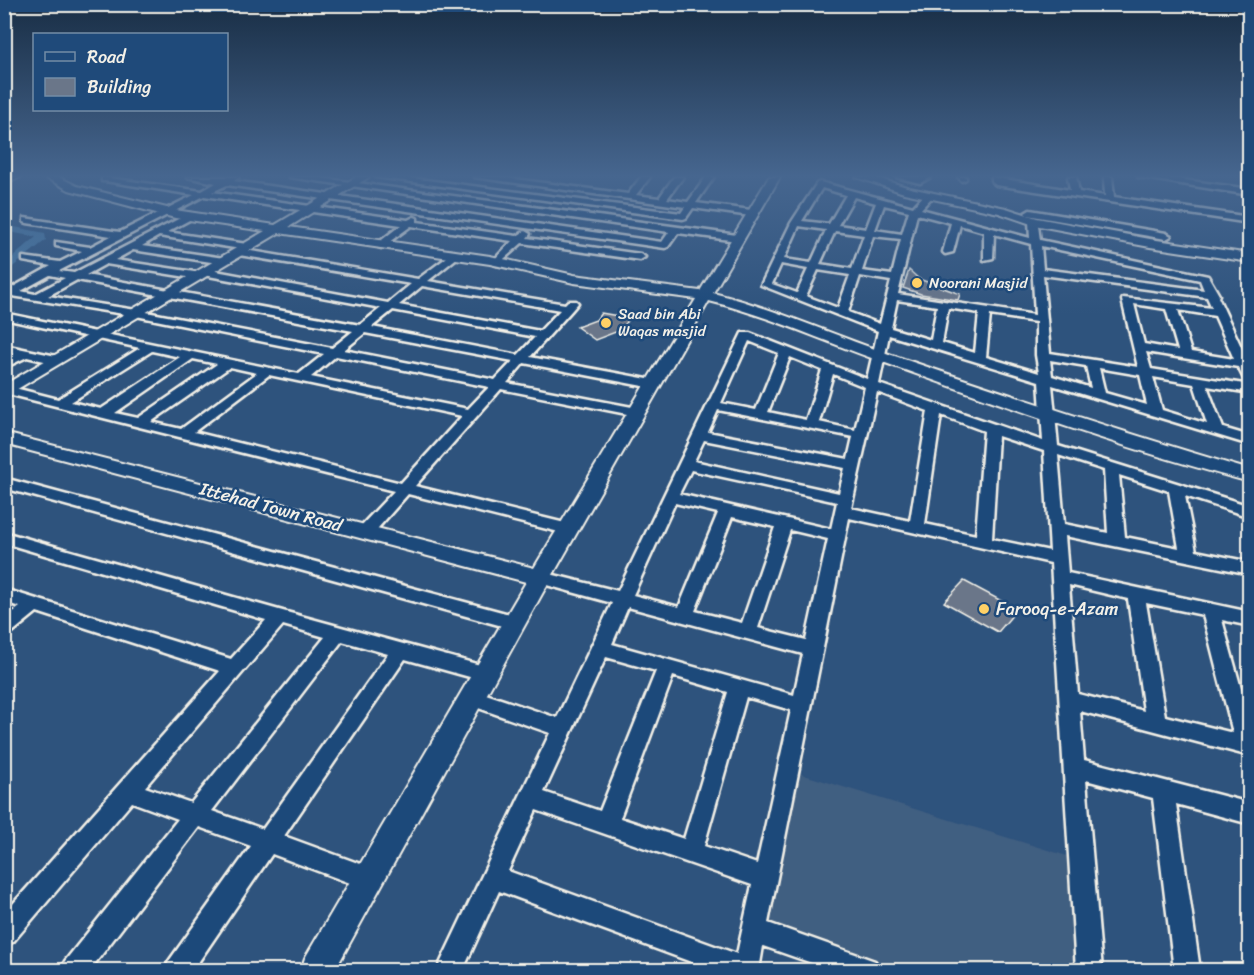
<svg xmlns="http://www.w3.org/2000/svg" width="1254" height="975" font-family="Sriracha,sans-serif">
	<rect width="100%" height="100%" fill="#2e537d"/>
	<filter id="ink" filterUnits="userSpaceOnUse"><feTurbulence type="fractalNoise" baseFrequency=".0167" numOctaves="2"/><feDisplacementMap in="SourceGraphic" scale="12" xChannelSelector="R" yChannelSelector="G"/><feConvolveMatrix kernelMatrix="1 2 1 2 8 2 1 2 1" color-interpolation-filters="sRGB"/></filter>
	<g filter="url(#ink)">
		<path fill="#405e81" d="M788,770L1080,860L1089,970H865L755,931Z"/>
		<g fill="none" stroke-linecap="round" stroke-linejoin="round">
			<path fill="#4678a3" fill-rule="evenodd" d="M4,225L45,233L46,240L4,274V265L36,237L4,231Z"/>
		</g>
		<path fill="#6a7689" stroke="#f4f1e8" stroke-width="1.5" d="M909,270L919,279L960,294L958,300L921,294L903,288Z
			M601,313L630,318L621,330L595,340L577,327L596,320Z
			M964,581L1011,606L1015,612L998,632L944,602Z"/>
		<g fill="none" stroke-linecap="round" stroke-linejoin="round">
			<g stroke="#f4f1e8" stroke-width="5">
				<path id="minor" d="M8,177H20L4,184V179Z
					M102,177L202,191L216,183L187,177H239L234,181L662,242L669,232L289,177H314L737,235L742,238L737,241L678,233L668,247L665,248L227,185L212,192L408,220L414,217L417,218V222L517,236L525,231L530,234L527,238L640,254L645,257L640,260L522,243L497,265L492,262L512,241L411,226L381,248L378,247V243L401,225L204,196L59,271L74,273L190,213L195,216L193,218L167,232L247,244L252,247L247,250L159,236L142,246L224,258L229,261L224,264L133,250L115,260L201,273V270L205,269L388,303L411,284L239,255L234,252L239,249L418,279L454,252L459,255L458,257L428,281L565,304L568,301H576L578,303L572,310L530,357L653,380L659,384L653,388L524,363L507,383L637,408L644,412L637,416L501,389L415,486L573,525L575,529L573,533L567,534L408,494L371,536H359L357,532L359,528L394,491L4,393V387L7,386L58,399L140,348L4,319V313L299,374L324,354L136,316L6,295V291L51,266L23,261V257L60,262L82,251L56,246V242L90,247L111,236L27,223L24,222V218L120,232L194,195L105,181H102ZM106,264L199,279L203,278V275L381,308L360,325L86,275ZM50,275L65,278L35,294L21,291ZM77,280L353,331L332,348L136,310L48,296ZM422,286L560,310L540,331L399,305ZM393,310L535,337L518,355L372,327ZM365,333L513,361L495,380L344,350ZM152,351L180,357L101,409L71,402ZM336,356L489,387L468,409L311,377ZM193,359L217,364L138,418L115,413ZM230,367L257,373L181,429L151,422ZM269,375L462,416L401,483L194,432Z
					M376,177H403L681,213L685,207L474,177H500L628,194L641,177H650L636,195L659,198L674,177H683L667,199L688,202L706,177H714L696,203L751,210L756,213L751,216L693,208L686,218L683,219Z
					M896,177H931L920,183Z
					M958,177H966V179L962,181Z
					M992,177L1070,190L1068,177H1076L1079,192L1105,196L1104,177H1112L1114,197L1250,217V223L996,185L992,182Z
					M1138,177H1163L1250,189V195Z
					M820,182L913,207L926,193H932V197L921,209L1030,238L1029,221L1037,219L1040,240L1208,276L1219,295L1218,297L1249,364L1250,384L1246,383L1238,367L1146,352L1151,369L1250,385V393L1207,386L1223,428L1250,436V445L1052,385L1058,446L1250,506V517L1185,496L1196,551L1250,562V574L1065,536L1068,573L1250,612V626L1222,620L1250,721V756L1080,711L1084,760L1250,803V824L1176,804L1200,970H1174L1153,798L1086,780L1102,970H1076L1051,563L849,518L768,923L875,961L879,970H832L763,946L759,970H713L499,891L463,970H437L550,733L464,703L461,697L464,691L471,689L557,718L612,603L532,581L530,577L532,573L538,571L618,591L742,333H750L867,379L878,331L761,285L791,223L817,183ZM822,188L846,195L829,224L802,221ZM854,197L876,203L866,229L838,225ZM884,205L909,211L902,234L875,230ZM917,214L951,223L943,252L945,254L953,252L960,225L984,232V260L993,258L994,234L1031,244L1035,315L898,294ZM799,226L826,230L811,263L784,259ZM835,231L864,235L852,269L820,264ZM873,236L901,239L892,275L862,271ZM1041,246L1200,280L1204,290L1043,269ZM781,264L808,269L797,293L772,284ZM818,270L850,275L838,308L806,296ZM1043,275L1207,297L1212,308L1123,298L1122,300L1138,367L1050,353ZM860,276L891,281L880,324L848,312ZM897,300L937,306L931,340L891,328ZM1134,304L1166,309L1178,350L1144,344ZM948,308L979,313L975,353L942,343ZM1178,310L1215,316L1234,359L1191,352ZM990,315L1036,322V355L1039,373L986,357ZM889,335L1039,381L1043,441L879,384ZM749,341L779,353L756,410L721,403ZM790,357L822,370L806,420L768,412ZM1050,360L1086,366L1091,388L1052,376ZM1099,368L1140,375L1147,405L1105,393ZM833,374L865,387L855,430L819,422ZM1153,377L1194,384L1207,424L1162,410ZM877,392L928,411L910,521L851,508ZM718,410L853,437L848,459L708,432ZM941,415L984,431L976,535L925,524ZM998,436L1044,451L1050,551L992,539ZM704,440L845,468L839,493L694,461ZM1058,455L1104,470L1108,533L1064,524ZM691,470L837,502L831,529L679,494ZM1119,475L1169,491L1179,548L1125,537ZM675,503L718,513L679,607L633,595ZM732,517L775,527L742,623L695,611ZM790,530L828,539L806,640L758,628ZM1069,585L1128,599L1144,711L1078,694ZM1146,603L1203,615L1233,733L1165,716ZM628,607L803,654L794,695L612,644ZM606,657L656,671L600,811L544,792ZM673,676L728,692L684,839L620,818ZM746,697L791,710L757,864L704,846ZM536,810L752,885L737,954L508,871Z
					M1030,210L1166,233L1171,236L1166,239L1027,215L1025,213Z
					M4,345L61,357L63,360L57,364L27,357L4,368V359L14,354L4,352Z
					M4,478L513,615L519,617L522,622L519,627L513,629L4,488Z
					M4,532L279,610L491,668L494,673L491,678L484,681L405,659L284,836L377,870L381,878L377,886L369,890L272,854L193,970H165L169,961L251,846L199,827L90,970H61L65,961L178,819L132,802L13,942L4,945V914L220,671L37,612L10,634L4,636V619L20,607L4,602V589L231,659L266,620L4,543ZM283,625L325,637L191,803L145,787ZM342,641L388,654L263,829L212,811Z"/>
			</g>
			<g stroke="#f4f1e8" stroke-width="4">
				<path id="tertiary" d="M44,177H59L77,186L175,210L275,225L356,177H369L289,227L490,256L574,275L700,291L769,177H780L713,293C774,308 830,334 889,354C1009,395 1128,434 1250,470V482C1123,449 1000,404 877,360C821,340 766,315 709,301L542,594L335,970H301L305,958L526,582L4,444V433L534,568L696,299L574,283L490,264L279,233L4,397V385L265,231L175,218L69,190Z
					M856,177H874L910,188L1006,208L1037,218L1150,239L1250,254V262L1150,247L1034,225L999,213L904,193Z"/>
			</g>
			<use href="#minor" fill="#1f4a7a" fill-rule="evenodd"/>
			<use href="#tertiary" fill="#1f4a7a" fill-rule="evenodd"/>
		</g>
	</g>
	<linearGradient id="sky" x2="0" y2="1"><stop stop-color="#192e45"/><stop offset="0.56" stop-color="#46668f"/><stop offset="1" stop-color="#46668f" stop-opacity="0"/></linearGradient>
	<rect width="1254" height="314" fill="url(#sky)"/>
	<g fill="#ffd166" stroke="#1f4a7a" stroke-width="2">
		<circle cx="917" cy="283" r="6"/>
		<circle cx="606" cy="323" r="6"/>
		<circle cx="984" cy="609" r="6"/>
	</g>
	<g text-anchor="middle" dominant-baseline="central" stroke-width="5" stroke-linejoin="round" paint-order="stroke">
		<g font-size="15" fill="#f4f1e8" stroke="#1f4a7a" text-anchor="start">
			<text x="929" y="283">Noorani Masjid</text>
			<text x="618" y="314">Saad bin Abi<tspan x="618" dy="17">Waqas masjid</tspan></text>
		</g>
		<g font-size="18" fill="#f4f1e8" stroke="#1f4a7a">
			<text transform="translate(271 507) rotate(15)">Ittehad Town Road</text>
		</g>
		<g font-size="18" fill="#f4f1e8" stroke="#1f4a7a" text-anchor="start">
			<text x="996" y="609">Farooq-e-Azam</text>
		</g>
	</g>
	<rect width="1254" height="975" fill="none" stroke="#1f4a7a" stroke-width="24"/>
	<rect x="12" y="12" width="1230" height="951" fill="none" stroke="#f4f1e8" stroke-width="2" filter="url(#ink)"/>
	<rect x="33" y="33" width="195" height="78" fill="#1f4a7a" stroke="#748da6" stroke-width="1.5"/>
	<rect x="45" y="52" width="30" height="9" fill="#1f4a7a" stroke="#748da6" stroke-width="1.5"/>
	<text x="87" y="63" font-size="18" fill="#f4f1e8">Road</text>
	<rect x="45" y="78" width="30" height="18" fill="#6a7689" stroke="#748da6" stroke-width="1.5"/>
	<text x="87" y="93" font-size="18" fill="#f4f1e8">Building</text>
</svg>
